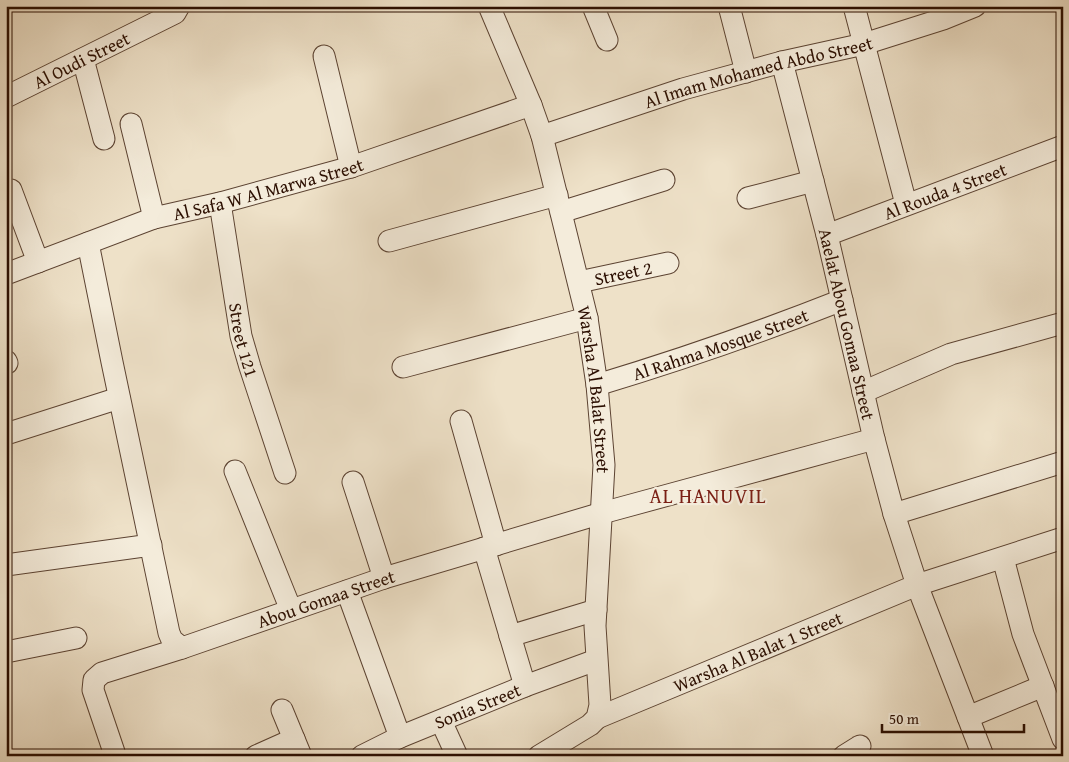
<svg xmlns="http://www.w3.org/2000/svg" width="1069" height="762" font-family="'Gentium Book Plus',serif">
	<rect width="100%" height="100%" fill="#eee1c8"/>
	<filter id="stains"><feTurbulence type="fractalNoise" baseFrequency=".004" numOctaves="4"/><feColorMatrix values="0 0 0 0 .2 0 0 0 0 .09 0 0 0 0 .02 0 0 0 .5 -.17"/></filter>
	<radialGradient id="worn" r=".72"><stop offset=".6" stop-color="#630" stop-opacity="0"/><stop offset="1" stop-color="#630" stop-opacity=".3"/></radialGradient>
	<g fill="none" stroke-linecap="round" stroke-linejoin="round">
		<g stroke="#5c4332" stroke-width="23">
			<g id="street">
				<path id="s1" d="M489,6L531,105L542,136L587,318L597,385L604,465L595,626L600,705L597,718L590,725L539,756"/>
				<path d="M593,6L607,40"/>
				<path d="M729,6L746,72"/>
				<path d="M854,6L906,204"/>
				<path d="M324,56L351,167"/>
				<path d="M83,59L104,139"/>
				<path id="s2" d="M782,62L827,235L874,439L894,514L917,585L983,756"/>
				<path id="s3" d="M6,97L167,17L175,13L179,6"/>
				<path d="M131,124L154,218"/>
				<path id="s4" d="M542,136L683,89L782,62L864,44L943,19L975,6"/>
				<path d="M11,190L38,262"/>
				<path d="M748,198L813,181"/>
				<path id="s5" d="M220,203L241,336L250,367L285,473"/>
				<path d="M561,212L664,180"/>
				<path id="s6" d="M827,235L1063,146"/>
				<path d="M389,241L557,195"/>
				<path id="s7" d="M88,243L112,362L169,633L172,640L182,648L384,578L602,513L874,439"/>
				<path id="s8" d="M6,274L154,218L220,203L351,167L531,105"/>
				<path id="s9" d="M579,282L668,263"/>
				<path d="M6,361L7,363"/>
				<path d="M403,367L587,318"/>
				<path id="s10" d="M597,385C680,360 761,332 842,300"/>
				<path d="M863,392L951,354L1063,323"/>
				<path d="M461,421L496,545"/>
				<path d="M6,434L119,398"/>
				<path d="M235,471L291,610"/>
				<path d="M353,482L384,578"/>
				<path d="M894,514L1063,462"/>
				<path d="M484,548L525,686"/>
				<path d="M1003,558L1023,634L1063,739"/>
				<path d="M6,565L151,545"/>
				<path d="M347,591L400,737"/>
				<path d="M510,636L596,610"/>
				<path d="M6,652L76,638"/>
				<path d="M282,710L301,756"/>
				<path d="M968,717L1043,686"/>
				<path id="s11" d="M597,718L917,585L1063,538"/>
				<path d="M441,721L457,756"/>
				<path d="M114,752L93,690L94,680L102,673L182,648"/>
				<path d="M256,756L294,739"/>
				<path id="s12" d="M362,756L400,737L525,686L596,660"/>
				<path d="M844,756L860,746"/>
			</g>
		</g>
		<use href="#street" stroke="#f4ecdb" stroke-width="21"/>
	</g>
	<g text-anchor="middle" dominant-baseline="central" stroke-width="4.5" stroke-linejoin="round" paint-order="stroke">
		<g font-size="18" fill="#2b0e00" stroke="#f4ecdb">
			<text stroke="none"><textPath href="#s3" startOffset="84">Al Oudi Street</textPath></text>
			<text stroke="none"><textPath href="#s4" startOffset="226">Al Imam Mohamed Abdo Street</textPath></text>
			<text stroke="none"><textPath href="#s8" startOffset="276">Al Safa W Al Marwa Street</textPath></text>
			<text stroke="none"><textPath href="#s6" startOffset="126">Al Rouda 4 Street</textPath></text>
			<text stroke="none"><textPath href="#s9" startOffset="45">Street 2</textPath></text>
			<text stroke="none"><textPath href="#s2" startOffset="270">Aaelat Abou Gomaa Street</textPath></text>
			<text stroke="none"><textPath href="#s5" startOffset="139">Street 121</textPath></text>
			<text stroke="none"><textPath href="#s10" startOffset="130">Al Rahma Mosque Street</textPath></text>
			<text stroke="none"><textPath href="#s1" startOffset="400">Warsha Al Balat Street</textPath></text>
			<text stroke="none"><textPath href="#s7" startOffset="571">Abou Gomaa Street</textPath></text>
			<text stroke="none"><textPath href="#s11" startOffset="174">Warsha Al Balat 1 Street</textPath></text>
			<text stroke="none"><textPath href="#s12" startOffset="126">Sonia Street</textPath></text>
		</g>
		<g font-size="20" letter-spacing="1" fill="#7a1f14" stroke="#f4ecdb">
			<text x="708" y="495">AL HANUVIL</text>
		</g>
	</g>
	<rect width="1069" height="762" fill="none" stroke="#eee1c8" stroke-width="25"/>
	<rect x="8" y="8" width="1054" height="747" fill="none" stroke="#2b0e00" stroke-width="2.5"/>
	<rect x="12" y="12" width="1044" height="737" fill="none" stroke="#2b0e00"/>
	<path d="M882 724v8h142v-8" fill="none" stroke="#2b0e00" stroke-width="2.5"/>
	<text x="889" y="724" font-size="15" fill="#2b0e00" stroke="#f4ecdb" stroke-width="4" paint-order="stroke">50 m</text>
	<rect width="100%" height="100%" filter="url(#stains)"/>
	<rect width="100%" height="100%" fill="url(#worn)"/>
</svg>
